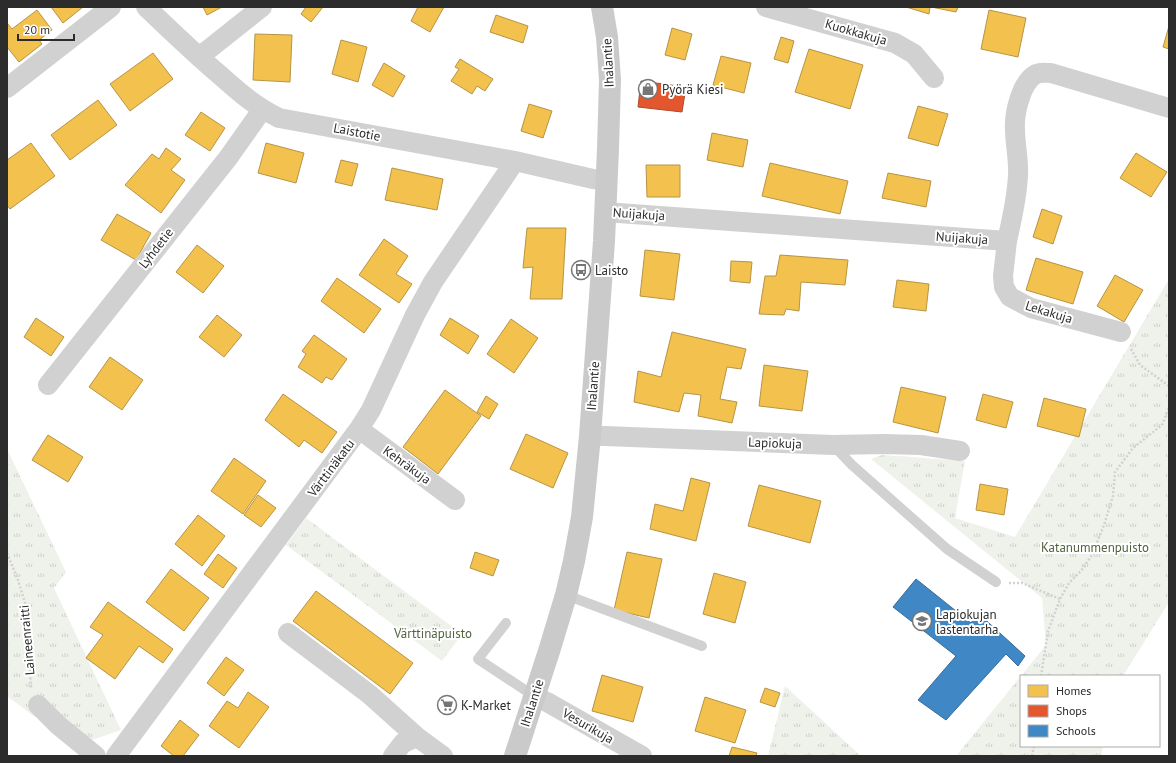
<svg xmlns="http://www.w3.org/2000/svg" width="1176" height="763" font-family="'PT Sans',sans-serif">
	<defs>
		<pattern id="park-tufts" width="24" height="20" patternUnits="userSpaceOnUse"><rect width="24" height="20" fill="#eff2eb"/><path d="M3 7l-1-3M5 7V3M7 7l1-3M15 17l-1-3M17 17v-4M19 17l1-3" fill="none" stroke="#cdd0ca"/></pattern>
	</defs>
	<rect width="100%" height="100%" fill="#fff"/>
	<path fill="url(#park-tufts)" d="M1169,279V602L1123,676H1021V746H1103L1101,756H956L1046,645L1042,598L871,459L882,455L965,461L955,518L1015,537Z
		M7,449L66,572L54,588L121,730L92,740L45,704L35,717L7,696Z
		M306,518L462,634L442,661L286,545Z
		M785,686L861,756H768Z"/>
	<path fill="#f2c14e" stroke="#b79444" d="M51,7H83L63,23Z
		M203,7H222L207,15Z
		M306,7H323L311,22L301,14Z
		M418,7H444L430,32L411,21Z
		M906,7H930L929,14Z
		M931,7H958L956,12Z
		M37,10L52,30L39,40L42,44L19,62L7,47V23L12,29Z
		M989,10L1026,18L1018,57L981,49Z
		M496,15L528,26L523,43L490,32Z
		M1169,26V49L1163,47Z
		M672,28L692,34L685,60L665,55Z
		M255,34L292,35L290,82L253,80Z
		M781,37L794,41L788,63L774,59Z
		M341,40L367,47L358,82L332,74Z
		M809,49L863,65L850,109L795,92Z
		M153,53L173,79L130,111L110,84Z
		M721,56L751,63L744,93L713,85Z
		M460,59L493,79L485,91L477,86L472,94L451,81L459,69L455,67Z
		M384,63L405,76L393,97L372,85Z
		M98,100L117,125L70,160L51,135Z
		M529,104L552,111L543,138L521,131Z
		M918,106L948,114L938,146L908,138Z
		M201,112L225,128L210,151L185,135Z
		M712,133L748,140L743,167L707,160Z
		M31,143L55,176L10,209L7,205V160Z
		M266,143L304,153L296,183L258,173Z
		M166,148L181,159L171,170L185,180L161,213L125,185L152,154L159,159Z
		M1136,153L1167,172L1151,197L1120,178Z
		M341,160L358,164L352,186L335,182Z
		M770,163L848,181L840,214L762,196Z
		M646,165H680V197H647Z
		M392,168L443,179L437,210L385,200Z
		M888,173L931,181L926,207L882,198Z
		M1042,209L1062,216L1053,244L1033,237Z
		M117,214L151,233L136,260L101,240Z
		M527,228H566L562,299H530L533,267L523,268Z
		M384,239L408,256L396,274L412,284L399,303L359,275Z
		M197,245L224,266L203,293L176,272Z
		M645,250L680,254L674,300L640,296Z
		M780,255L848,260L845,285L801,282L799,311L786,309L784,315L759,314L765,276H776Z
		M1036,258L1083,272L1073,304L1026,290Z
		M731,261L752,262L750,283L730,281Z
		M1115,275L1143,290L1124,322L1097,306Z
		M337,278L381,309L364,333L321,301Z
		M897,280L929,284L926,311L893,307Z
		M217,315L242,335L224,357L199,337Z
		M36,318L64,337L51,356L24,337Z
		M450,318L479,336L468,354L440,335Z
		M511,319L538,338L514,373L487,354Z
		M672,332L746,349L741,369L727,367L720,399L737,402L732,423L698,416L701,395L684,393L679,412L634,402L638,371L661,377Z
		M314,335L347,359L332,380L326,377L322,383L298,367L306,354L302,351Z
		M110,357L143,380L122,410L89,387Z
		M764,365L808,371L802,411L759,406Z
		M901,387L946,397L938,433L893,422Z
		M445,390L481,416L438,474L403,447Z
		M283,394L337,432L322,453L304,440L299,447L265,420Z
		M983,394L1013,402L1006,428L976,420Z
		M486,396L498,404L489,419L477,412Z
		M1044,398L1086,409L1079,437L1037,426Z
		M526,434L568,453L553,488L510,469Z
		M48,435L83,457L68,482L32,460Z
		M234,458L266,481L243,514L211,491Z
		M691,478L710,483L696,541L650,529L655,504L683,511Z
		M980,484L1008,489L1004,515L976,510Z
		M759,485L821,501L810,543L748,526Z
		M258,495L276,508L261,527L244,515Z
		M198,515L225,536L202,566L175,544Z
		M475,552L499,560L493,576L470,568Z
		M627,552L662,559L649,618L614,610Z
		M218,554L237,568L223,588L204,574Z
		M171,569L209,598L184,631L146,602Z
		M714,573L746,582L735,623L703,614Z
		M316,591L413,663L390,694L293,621Z
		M108,602L173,649L163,663L139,646L115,679L86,658L103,635L90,627Z
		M226,657L244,670L224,696L207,683Z
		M602,675L643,687L633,722L592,711Z
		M765,688L780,693L775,707L760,702Z
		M248,692L269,707L239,748L209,726L227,701L238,708Z
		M705,697L746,710L735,743L695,731Z
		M180,720L199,735L183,756H174L161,746Z
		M732,747L757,753L756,756H729Z"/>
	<path fill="#e4572e" stroke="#ad4a2d" d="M641,81L686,87L682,112L638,107Z"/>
	<path fill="#3f88c5" stroke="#396c97" d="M916,579L971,623L978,613L1025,656L1018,666L1006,654L946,720L918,700L956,656L893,607Z"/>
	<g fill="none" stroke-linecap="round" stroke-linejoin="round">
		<path stroke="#d1d1d1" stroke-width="2.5" stroke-dasharray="2 2" stroke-linecap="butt" d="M1131,349L1140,365L1169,386
			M7,553L18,580L26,606L31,688
			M1009,583H1022L1060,599
			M1041,676L1048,631L1060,599L1069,583L1081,571L1092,555L1104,525L1113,496L1115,472L1133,448L1162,425L1169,407
			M1032,756L1034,746"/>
		<path stroke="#d1d1d1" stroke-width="10" d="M833,445L852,465L947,549L996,582
			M566,595L702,646
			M506,623L478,659L534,696"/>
		<path stroke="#d1d1d1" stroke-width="20" d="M146,7C170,30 195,54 221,76C240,93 256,107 279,118L515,161L593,179L607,180
			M766,7L895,43L914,54L934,78
			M199,57L262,7
			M7,88L111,7
			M605,212L1007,241C1012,219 1017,198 1018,175C1019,160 1015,145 1015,129C1014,114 1021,82 1036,74C1041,72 1046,73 1051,73L1169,108
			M1007,241L1003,276L1004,287L1010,297L1031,308L1121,332
			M48,385L228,158L262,110
			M359,429L455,500
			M590,436H605L833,445L884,444L921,445L960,451
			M288,633L369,694L417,737
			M534,696L547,702L642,756
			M38,705L58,725L96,756
			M116,756L359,429L371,410L415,315L433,282L515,161
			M393,756L403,743L417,737L443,756"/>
		<path stroke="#cacaca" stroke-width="22" d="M515,756L550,648L566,595L574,561L582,517L590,436L604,241L608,149L610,80L607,37L602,7"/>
	</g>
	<defs>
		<g id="shop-ring" transform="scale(1)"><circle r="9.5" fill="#fff" stroke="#767676" stroke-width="1.5"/><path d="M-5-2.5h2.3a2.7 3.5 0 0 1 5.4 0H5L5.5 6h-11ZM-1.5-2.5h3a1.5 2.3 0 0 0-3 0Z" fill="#767676"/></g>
		<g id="bus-ring" transform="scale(1)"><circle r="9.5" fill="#fff" stroke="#767676" stroke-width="1.5"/><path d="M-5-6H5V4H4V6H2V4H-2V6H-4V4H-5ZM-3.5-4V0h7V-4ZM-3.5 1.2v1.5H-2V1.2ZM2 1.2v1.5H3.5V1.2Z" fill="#767676"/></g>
		<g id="school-ring" transform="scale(1)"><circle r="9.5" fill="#fff" stroke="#767676" stroke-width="1.5"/><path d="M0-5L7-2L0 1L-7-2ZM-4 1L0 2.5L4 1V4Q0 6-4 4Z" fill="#767676"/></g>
		<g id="supermarket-ring" transform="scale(1)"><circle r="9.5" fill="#fff" stroke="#767676" stroke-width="1.5"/><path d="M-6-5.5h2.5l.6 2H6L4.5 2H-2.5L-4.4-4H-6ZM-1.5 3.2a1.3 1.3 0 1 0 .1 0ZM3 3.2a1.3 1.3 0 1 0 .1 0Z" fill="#767676"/></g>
	</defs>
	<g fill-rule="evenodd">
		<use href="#shop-ring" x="648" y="89"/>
		<use href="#bus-ring" x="581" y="270"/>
		<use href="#school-ring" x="922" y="621"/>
		<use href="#supermarket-ring" x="447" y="705"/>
	</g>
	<g text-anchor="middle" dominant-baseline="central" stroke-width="4" stroke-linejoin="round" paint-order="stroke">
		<g font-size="13" fill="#2c2c2c" stroke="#fff">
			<text transform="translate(856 32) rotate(16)">Kuokkakuja</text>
			<text transform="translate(608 63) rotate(-93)">Ihalantie</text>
			<text transform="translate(357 132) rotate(11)">Laistotie</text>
			<text transform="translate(639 214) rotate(4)">Nuijakuja</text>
			<text transform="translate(962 238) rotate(4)">Nuijakuja</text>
			<text transform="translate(156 248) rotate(-52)">Lyhdetie</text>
			<text transform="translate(1049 312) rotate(17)">Lekakuja</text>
			<text transform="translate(593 386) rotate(-86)">Ihalantie</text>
			<text transform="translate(775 443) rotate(2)">Lapiokuja</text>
			<text transform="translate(407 465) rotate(36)">Kehräkuja</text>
			<text transform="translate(331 468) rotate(-53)">Värttinäkatu</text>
			<text transform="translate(27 640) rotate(-95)">Laineenraitti</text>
			<text transform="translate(532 703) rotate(-72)">Ihalantie</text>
			<text transform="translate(588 726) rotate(30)">Vesurikuja</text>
		</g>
		<g font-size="13" fill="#2c2c2c" stroke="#fff" text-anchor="start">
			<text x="662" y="89">Pyörä Kiesi</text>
			<text x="595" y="270">Laisto</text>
			<text x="936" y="614">Lapiokujan<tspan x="936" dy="15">lastentarha</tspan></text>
			<text x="461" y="705">K-Market</text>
		</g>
		<g font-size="13" fill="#4f633d" stroke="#fff">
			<text x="1095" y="547">Katanummenpuisto</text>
			<text x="433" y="633">Värttinäpuisto</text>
		</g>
	</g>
	<rect width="1176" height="763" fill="none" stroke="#2c2c2c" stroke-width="16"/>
	<rect x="1020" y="675" width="140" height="72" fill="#ffffff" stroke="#ababab"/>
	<rect x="1028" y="685" width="20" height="12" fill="#f2c14e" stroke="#ababab"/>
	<text x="1056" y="695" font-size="12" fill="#2c2c2c">Homes</text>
	<rect x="1028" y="705" width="20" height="12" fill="#e4572e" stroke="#ababab"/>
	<text x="1056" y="715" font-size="12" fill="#2c2c2c">Shops</text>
	<rect x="1028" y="725" width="20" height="12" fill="#3f88c5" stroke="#ababab"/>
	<text x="1056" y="735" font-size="12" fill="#2c2c2c">Schools</text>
	<path d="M18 34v6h56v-6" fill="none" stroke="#2c2c2c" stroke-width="2"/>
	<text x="24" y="34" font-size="12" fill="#2c2c2c" stroke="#ffffff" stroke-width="3" paint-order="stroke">20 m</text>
</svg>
